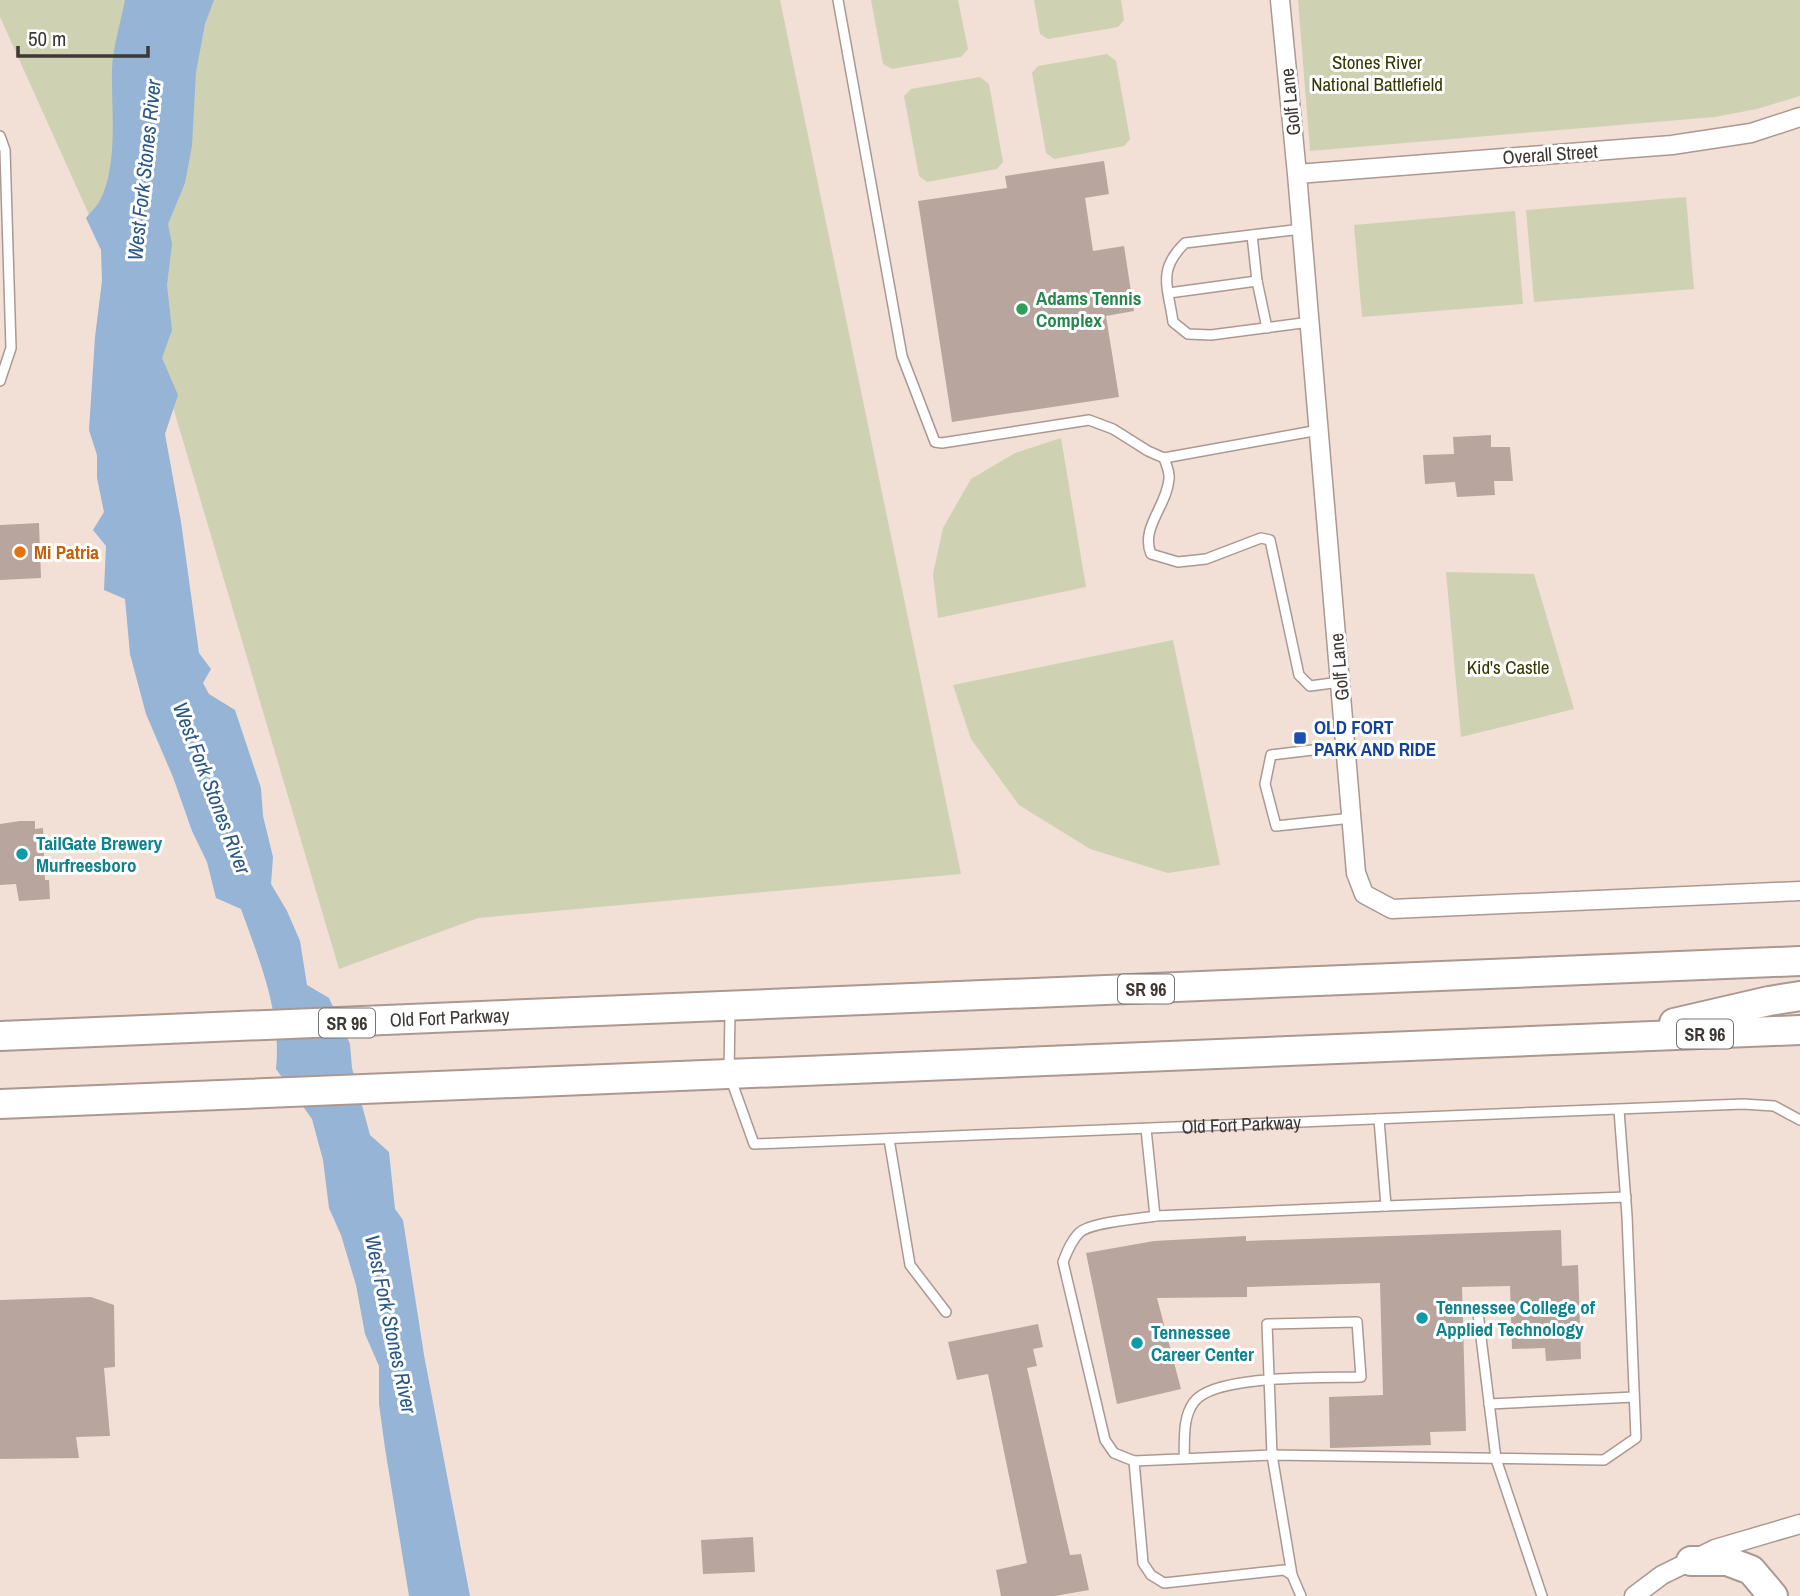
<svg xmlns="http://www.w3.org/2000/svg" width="1800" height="1596" font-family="'Archivo Narrow',sans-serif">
	<rect width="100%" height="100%" fill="#f2dfd6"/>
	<path fill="#cfd2b2" d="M0,0H780L961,874L478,918L339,969L168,390L0,17Z
		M871,0H958L968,49L961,57L892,69L883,64Z
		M1034,0H1121L1124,20L1118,27L1048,39L1040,34Z
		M1298,0H1800V96L1757,109L1715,117L1310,151Z
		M1107,54L1116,61L1130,139L1124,146L1054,159L1046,153L1032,73L1038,66Z
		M980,77L989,84L1003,162L997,169L927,182L919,176L904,96L911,89Z
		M1686,197L1694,289L1534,302L1526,210Z
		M1515,211L1523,304L1362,317L1354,225Z
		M1061,438L1086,587L938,618L933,574L943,528L971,479L1015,453Z
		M1446,572L1534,574L1574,709L1461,737Z
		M1173,640L1220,865L1168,873L1090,849L1019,805L971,739L953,685Z"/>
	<path fill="#95b4d6" d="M125,0H214L205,24L196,72L192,146L185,183L168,224L172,244L167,285L172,330L162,358L178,395L165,434L181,522L199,653L211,669L203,683L209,694L235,710L261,788L263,816L273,857L271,884L287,911L300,941L307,985L329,998L350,1044L352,1068L370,1135L389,1152L395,1209L403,1220L424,1355L470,1596H409L385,1448L379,1404V1366L365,1334L356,1285L341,1235L329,1208L323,1160L312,1119L276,1069C282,1014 259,959 241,909L216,898L207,862L192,831L173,777L146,714L130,654L125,599L104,590L106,546L93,530L104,512L97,478V455L89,430L95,337L102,281L101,250L86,218C90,213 96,207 99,202C119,167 111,106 112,69C113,46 121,22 125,0Z"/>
	<path fill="#b8a69e" d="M1104,161L1109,194L1085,198L1093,251L1124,246L1134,311L1106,316L1119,397L952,422L918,201L1007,188L1005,176Z
		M1491,435V447H1510L1513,481H1494L1495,495L1457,497L1455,482L1425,484L1423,455L1454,454L1453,437Z
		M39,523L41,578L0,580V525Z
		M20,821H35V829L43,828L45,880H49L50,899L19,901L16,884L0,885V824Z
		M1561,1230L1562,1266L1578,1265L1581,1359L1546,1361L1545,1348L1512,1349L1510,1286L1462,1287L1466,1431L1430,1432L1431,1445L1330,1448L1329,1397L1383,1395L1380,1283L1247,1287V1297L1157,1298L1181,1389L1117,1404L1086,1253L1154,1241L1246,1236V1241Z
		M91,1297L114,1305L115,1367L104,1368L110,1436L76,1437L79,1458L0,1459V1300Z
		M1038,1324L1043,1347L1033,1349L1037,1366L1027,1368L1070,1555L1081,1554L1089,1590L1055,1596H1001L996,1570L1027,1563L988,1374L957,1380L948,1342Z
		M753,1537L755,1572L703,1574L701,1540Z"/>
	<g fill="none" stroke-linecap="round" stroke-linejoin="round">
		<g stroke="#ab9991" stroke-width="12">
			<g id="lane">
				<path d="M838,0L902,356L935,442L942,443L1089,420L1113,429L1148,451L1164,458L1319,430"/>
				<path d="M0,136L5,150L11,348L0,381"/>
				<path d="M1302,229L1185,243C1157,270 1168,287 1173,322L1188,334L1211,335L1310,322"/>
				<path d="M1252,235L1257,281L1267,328"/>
				<path d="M1169,293L1257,281"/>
				<path d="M1164,458C1166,464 1170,472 1169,479C1167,506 1140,528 1151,554L1178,562L1206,559L1261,538L1270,540L1299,675L1310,686L1340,682"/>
				<path d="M1346,746L1271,755L1265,784L1276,826L1352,818"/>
				<path id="s1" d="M730,1011L729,1074L754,1144L1743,1104L1774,1106L1800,1120"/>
				<path d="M1379,1119L1386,1206L1626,1197"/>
				<path d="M1146,1129L1155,1216C1138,1219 1090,1222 1079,1233C1071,1241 1067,1252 1063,1262L1105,1440L1114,1453L1134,1461L1143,1563L1151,1575L1164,1583L1284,1570L1292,1575L1301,1596"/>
				<path d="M889,1139L910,1265L946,1312"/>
				<path d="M1155,1216L1386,1206"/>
				<path d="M1478,1313L1496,1459L1542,1596"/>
				<path d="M1489,1404L1634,1397"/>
				<path d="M1134,1461L1272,1455L1267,1324L1357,1322L1361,1377C1327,1378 1214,1374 1194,1402C1182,1418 1185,1440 1184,1459"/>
				<path d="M1292,1575L1272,1455L1604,1460L1636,1438L1627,1216L1619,1110"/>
			</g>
		</g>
		<g stroke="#ab9991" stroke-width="21">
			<path id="street" d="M1280,0L1297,174L1356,873L1364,894L1392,909L1800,891
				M1297,174L1672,145L1751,133L1800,117
				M1634,1596L1662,1575L1715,1549L1800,1524"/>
		</g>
		<g stroke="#ab9991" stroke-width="32">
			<g id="primary">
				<path d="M1674,1023L1769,1001L1800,996"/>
				<path id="s2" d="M0,1036L1800,961"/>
				<path d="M0,1104L1800,1030"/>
				<path d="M1691,1561H1727L1751,1570L1773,1596"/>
			</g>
		</g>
		<use href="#lane" stroke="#fff" stroke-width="9"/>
		<use href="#street" stroke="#fff" stroke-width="18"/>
		<use href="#primary" stroke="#fff" stroke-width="28"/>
	</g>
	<circle fill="#2e9e5b" stroke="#fff" stroke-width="2.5" cx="1022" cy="309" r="7"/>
	<circle fill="#e8710a" stroke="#fff" stroke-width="2.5" cx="20" cy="552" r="7"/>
	<rect fill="#1a4fb4" stroke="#fff" stroke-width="2.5" x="1293" y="731" width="14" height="14" rx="3.5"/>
	<g fill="#0f9aa8" stroke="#fff" stroke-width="2.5">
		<circle cx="22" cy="854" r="7"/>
		<circle cx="1422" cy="1318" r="7"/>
		<circle cx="1137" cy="1343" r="7"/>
	</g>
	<g text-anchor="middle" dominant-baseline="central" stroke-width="6" stroke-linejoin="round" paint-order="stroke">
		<g fill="#fff" stroke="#787370" stroke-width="2">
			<rect x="1118" y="974.5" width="56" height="29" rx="5"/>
			<rect x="319" y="1008.5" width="56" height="29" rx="5"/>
			<rect x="1677" y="1019.5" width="56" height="29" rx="5"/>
		</g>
		<g font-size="18" font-weight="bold" fill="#3e3733">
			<text x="1146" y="989">SR 96</text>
			<text x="347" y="1023">SR 96</text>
			<text x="1705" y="1034">SR 96</text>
		</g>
		<g font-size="19" fill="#363801" stroke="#fff">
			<text x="1377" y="62">Stones River<tspan x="1377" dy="22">National Battlefield</tspan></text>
			<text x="1508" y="667">Kid's Castle</text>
		</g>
		<g font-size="19" fill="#3e3733" stroke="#fff">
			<text transform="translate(1290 102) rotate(-96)">Golf Lane</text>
			<text transform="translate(1550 154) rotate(-4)">Overall Street</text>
			<text transform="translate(1339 667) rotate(-95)">Golf Lane</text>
			<text stroke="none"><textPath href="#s2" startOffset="450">Old Fort Parkway</textPath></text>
			<text stroke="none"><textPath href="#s1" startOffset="625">Old Fort Parkway</textPath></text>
		</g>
		<g font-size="19" font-weight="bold" fill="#27864d" stroke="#fff" text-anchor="start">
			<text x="1036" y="298">Adams Tennis<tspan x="1036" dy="22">Complex</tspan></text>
		</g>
		<g font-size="19" font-weight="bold" fill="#c56008" stroke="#fff" text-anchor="start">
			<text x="34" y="552">Mi Patria</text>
		</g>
		<g font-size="19" font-weight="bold" fill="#164399" stroke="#fff" text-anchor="start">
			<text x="1314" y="727">OLD FORT<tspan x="1314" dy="22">PARK AND RIDE</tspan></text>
		</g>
		<g font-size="19" font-weight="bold" fill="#0d838f" stroke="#fff" text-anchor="start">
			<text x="36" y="843">TailGate Brewery<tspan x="36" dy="22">Murfreesboro</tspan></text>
			<text x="1436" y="1307">Tennessee College of<tspan x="1436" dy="22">Applied Technology</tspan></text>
			<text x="1151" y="1332">Tennessee<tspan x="1151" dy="22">Career Center</tspan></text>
		</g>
		<g font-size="21" font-style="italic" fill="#2b5785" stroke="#fff">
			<text transform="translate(144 170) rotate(-84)">West Fork Stones River</text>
			<text transform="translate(212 788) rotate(69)">West Fork Stones River</text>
			<text transform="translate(391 1324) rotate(78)">West Fork Stones River</text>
		</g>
	</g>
	<path d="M18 46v10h130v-10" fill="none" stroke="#3e3733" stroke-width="3.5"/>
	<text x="28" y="46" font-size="21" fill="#3e3733" stroke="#ffffff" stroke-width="5" paint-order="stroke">50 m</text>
</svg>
